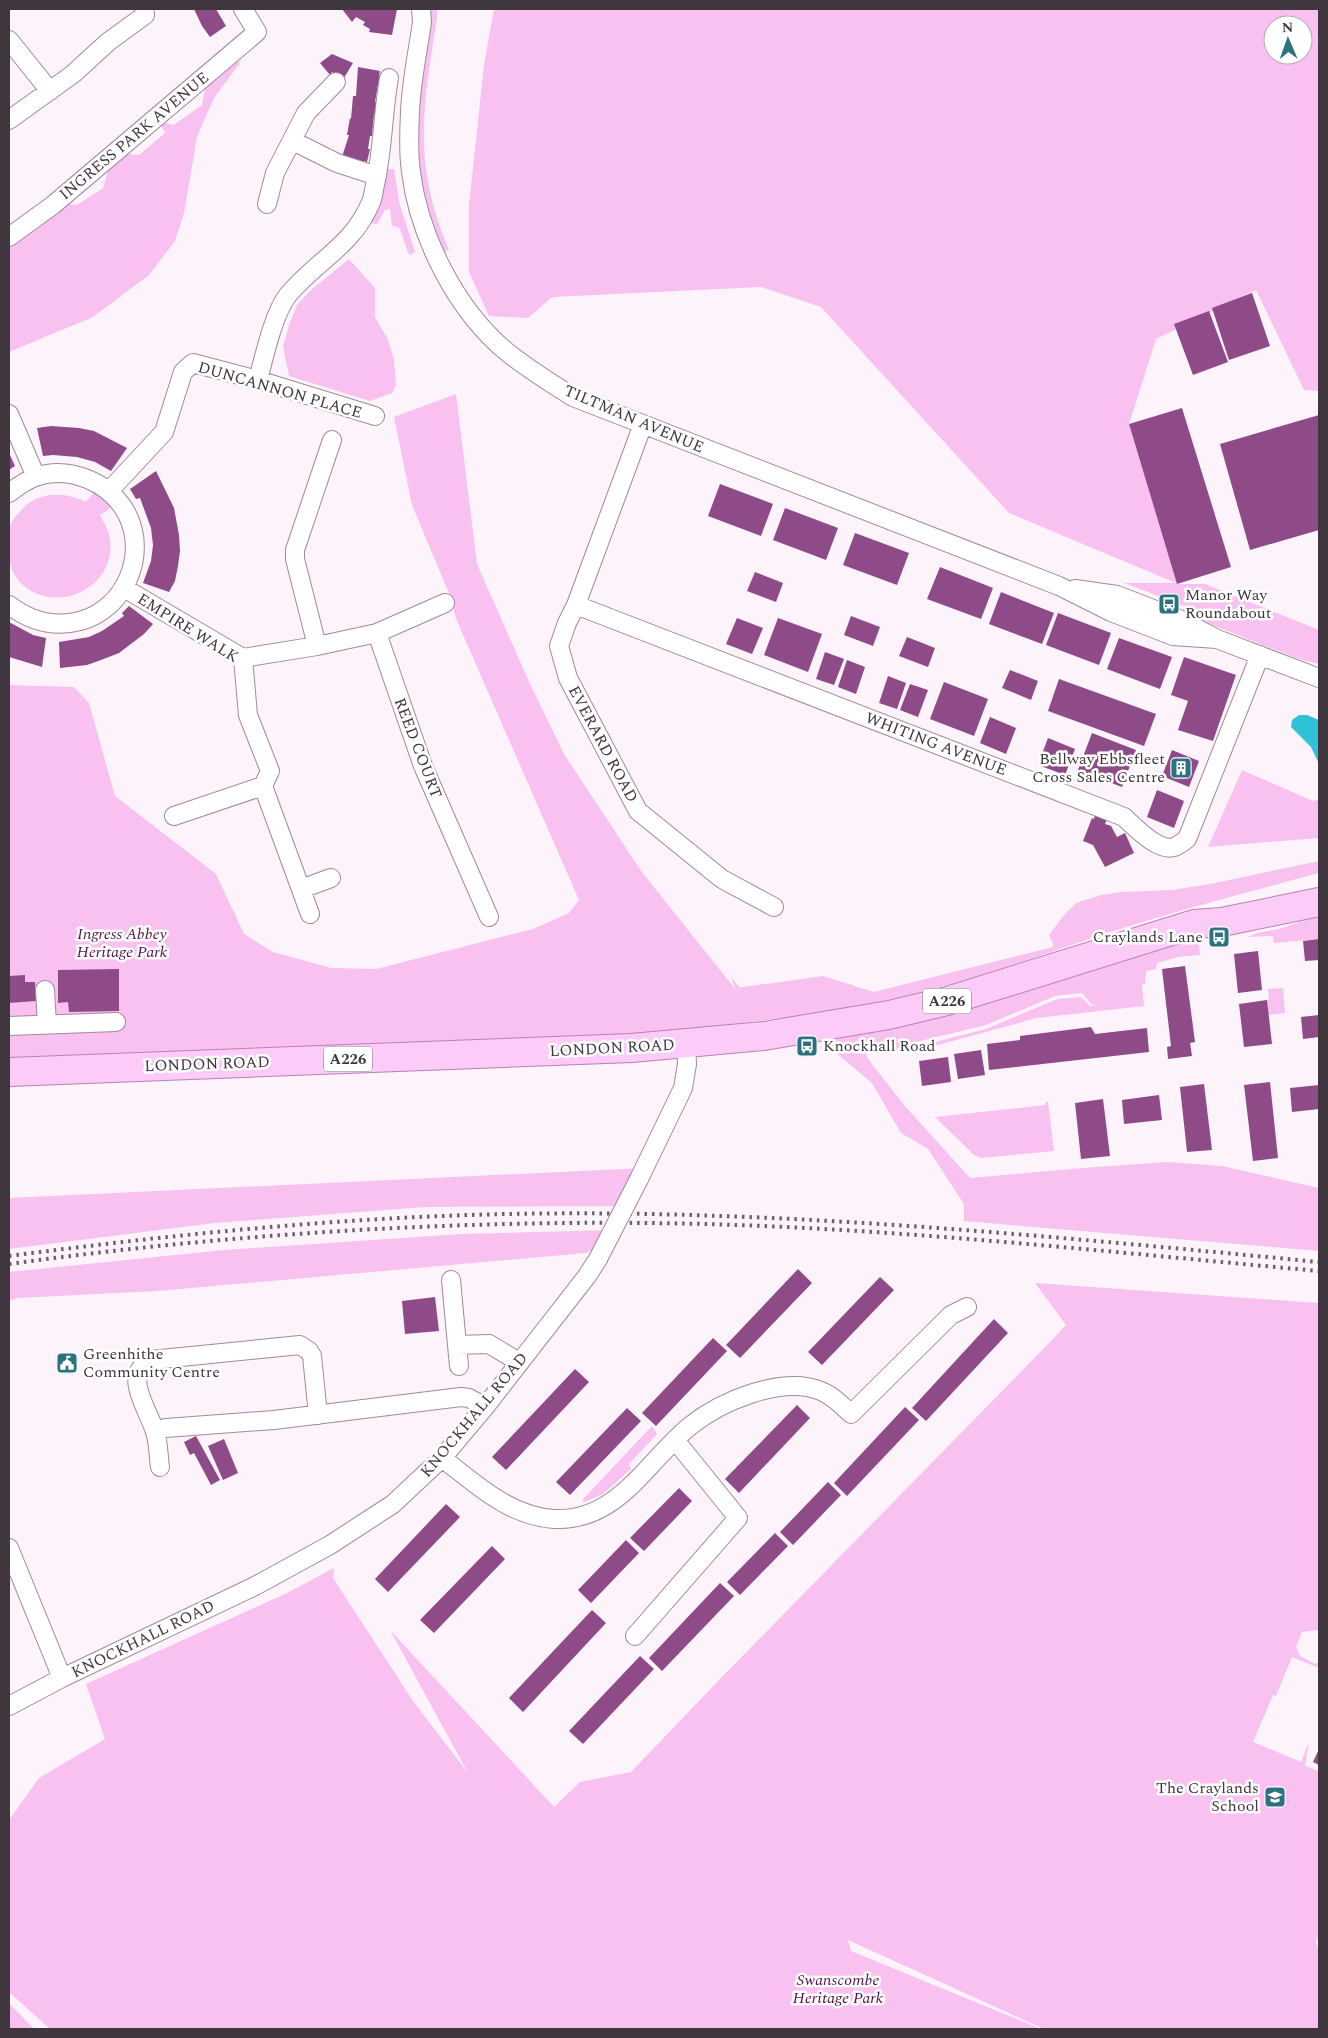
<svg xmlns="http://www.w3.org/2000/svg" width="1328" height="2038" font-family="Spectral,serif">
	<rect width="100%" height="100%" fill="#fdf3fb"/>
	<path fill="#f8c1f0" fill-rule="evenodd" d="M431,9H437V18C423,108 412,163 449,250L444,252C424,205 413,155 419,103C423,72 431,41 431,9Z
		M494,9H1319V391L1304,390L1256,290L1156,339L1129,424L1177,584H1205L1319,630V664L1299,659L1182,613L1184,606L1124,583H1176L1009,513L821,307L761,287L552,297L528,318L489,316L469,272V205L484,65ZM1273,25H1303V55H1273Z
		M238,61L240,63L214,98L197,137L184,213L175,241L149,275L93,317L9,352V246L36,230L69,204L77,205L103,188L108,171L128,154L139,155L165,133L161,125L167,123L174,125L202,105L205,89Z
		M382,169H394L399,202L415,252L411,255L408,253L400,229L397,227L392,226L390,209L385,210L377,224L371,223L373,218L371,214Z
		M349,259L375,288V317L388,340L394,360L396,385L392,393L370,401L289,376L283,346L289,325L297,305L310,291Z
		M456,394L477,564L530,684L564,754L641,871L736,990L731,977L739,987H743L823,976L874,992L1053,947V943L1049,935L1064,915L1076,903L1101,895L1121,892L1172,890L1210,884L1319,861V873C1253,891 1185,908 1120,929C1046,953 972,981 896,998C808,1018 717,1026 627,1034L9,1062V685L74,687L89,703L115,796L216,874L244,934L273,952L331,968L376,969L533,929L569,913L579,900L457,621L448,591L412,505L394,417Z
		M95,491L112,507L100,515C104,523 109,530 110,540C116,586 60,615 24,586C12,576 9,564 9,549C9,543 8,536 9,530C10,524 14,518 18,514C35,491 63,491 86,502Z
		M1242,770L1313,801L1319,799V838L1208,847Z
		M1319,915V939L1274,943L1273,936L1248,937L1257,933L1279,929Z
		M1194,939L1197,940L1199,944L1200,955L1178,957L1157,963L1156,969L1146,971L1145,984H1142L1144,1006L1037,1018L912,1052L911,1048L986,1029L1057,999L1081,997L1090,1006L1101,1004L1092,1005L1082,993L1055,996L986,1025L916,1042L890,1051L868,1053L866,1054L868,1059L904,1105L970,1178L1082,1168L1167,1162L1222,1166L1319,1188V1251L964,1221V1204L928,1149L901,1133L872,1083L835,1052L827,1039L1174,942Z
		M1283,988L1285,1013L1268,1015L1267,1000H1269L1268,989Z
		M1046,1102H1048L1054,1151L981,1158L974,1155L935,1117L1045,1105Z
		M645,1168L626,1206L426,1207L215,1223L9,1249V1198Z
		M614,1230L607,1243L586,1253L158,1291L18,1298L9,1301V1272L224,1250L461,1234Z
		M1035,1283L1319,1303V1630L1302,1632L1296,1647L1300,1656L1315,1664L1319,1662V1668L1292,1657L1276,1696L1273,1695L1253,1742L1301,1762L1309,1742L1305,1766L1319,1771V1933L1316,1943L1319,1950V2029H1044L848,1940L851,1951L1041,2029H50L9,1992V1820L39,1778L105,1739L86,1684L285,1594L334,1568L333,1578L413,1701L468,1773L390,1630L554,1807L580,1782L631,1772L721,1678L1053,1339L1066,1325Z
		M652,1426L657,1434L629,1464L631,1469L603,1494L582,1503L584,1498Z
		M9,2003L34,2029H9Z"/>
	<path fill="#2ec1d7" d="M1299,715H1307L1319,720V764L1311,747L1291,727L1292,720Z"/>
	<path fill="#8e4b87" d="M194,9H216L226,26L210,37L202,26Z
		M342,9H397L392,35L369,32L370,29L363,25L365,22L356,17L352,22Z
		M332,54L353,63L342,81L332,72L330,75L320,63Z
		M358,67L380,71L379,75L383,76L381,85H378L375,102H378L377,114H374L372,136H370L368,149H370L367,162L364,161L363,164L342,157L349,135H347L350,118L351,119L353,96H356Z
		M1252,293L1270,346L1229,360L1212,308Z
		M1209,311L1228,362L1193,375L1174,324Z
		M1182,408L1231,567L1177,584L1129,424Z
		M1319,415V530L1250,550L1220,444Z
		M51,426L79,428L94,431L127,448L111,471L95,462L77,457L53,455L43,456L37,428Z
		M9,453L15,466L9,470Z
		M156,471L174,508L179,535L180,551L178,566L175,581L169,592L143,583L151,561L153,545L151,528L140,498L136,499L130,489Z
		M720,484L773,504L761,536L708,516Z
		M785,508L838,528L826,560L773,540Z
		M855,533L909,553L897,585L843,565Z
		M940,567L993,588L981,619L927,599Z
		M755,572L783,583L776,602L747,591Z
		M1001,592L1054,613L1042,644L989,624Z
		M129,606L153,624L144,634L119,653L101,660L87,665L60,668L59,642L89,637L102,631L124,616L122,613Z
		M1058,613L1111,633L1099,665L1046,645Z
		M851,616L880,627L873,646L844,635Z
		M737,618L763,628L752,654L726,644Z
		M778,618L822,634L808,672L764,655Z
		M9,622L33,635L46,638L42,667L9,657Z
		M907,637L935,648L928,667L899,656Z
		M1119,638L1172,657L1160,689L1107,669Z
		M825,652L844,659L834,685L816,679Z
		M1184,657L1236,675L1213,741L1178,730L1188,701L1171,695Z
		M847,660L865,667L856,694L838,687Z
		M1010,670L1038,681L1031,700L1002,688Z
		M888,676L906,683L897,709L879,703Z
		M1059,679L1156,714L1144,746L1048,711Z
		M944,682L988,699L974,736L930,719Z
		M910,684L928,690L918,717L900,710Z
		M990,717L1016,728L1006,754L980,743Z
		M1092,733L1136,750L1122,787L1078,770Z
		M1048,738L1075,749L1065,775L1038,765Z
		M1172,750L1199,761L1189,787L1162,776Z
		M1157,790L1184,801L1174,828L1147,817Z
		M1095,815L1107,819L1105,824L1111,826L1117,837L1125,833L1134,853L1105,867L1093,845L1083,841L1092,818L1094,819Z
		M1319,939V960L1305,961L1303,941Z
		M1258,951L1262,990L1238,993L1234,954Z
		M1185,966L1195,1042L1190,1043L1192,1056L1168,1059L1167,1047L1171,1046L1162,969Z
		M119,969V1011L69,1012L68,1002L58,1003V970Z
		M25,975V982H35L36,1001L9,1003V976Z
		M1267,1000L1272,1044L1244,1047L1239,1004Z
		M1319,1015V1037L1303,1039L1301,1017Z
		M1091,1027L1095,1034L1147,1028L1149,1052L989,1070L987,1044L1020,1040V1036Z
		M981,1050L985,1075L958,1079L954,1054Z
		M948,1057L951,1082L922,1086L919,1061Z
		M1270,1082L1278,1158L1253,1161L1244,1085Z
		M1204,1084L1212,1150L1187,1152L1180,1087Z
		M1319,1085V1109L1292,1112L1290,1088Z
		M1159,1095L1162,1120L1124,1124L1122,1100Z
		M1103,1099L1110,1156L1081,1159L1075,1103Z
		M798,1269L812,1283L740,1358L726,1345Z
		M880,1277L894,1290L822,1365L808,1352Z
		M435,1297L439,1331L405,1334L402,1301Z
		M994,1319L1008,1333L926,1421L912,1408Z
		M713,1338L727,1351L656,1426L642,1413Z
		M575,1369L589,1382L506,1470L492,1457Z
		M797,1405L810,1418L739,1493L725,1479Z
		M905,1407L919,1420L847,1496L834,1483Z
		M627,1408L641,1421L570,1495L556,1482Z
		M196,1436L220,1480L211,1485L194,1453L190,1455L184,1442Z
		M224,1439L238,1473L223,1480L208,1446Z
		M828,1482L841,1495L793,1545L780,1532Z
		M679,1488L692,1501L644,1551L630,1538Z
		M446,1504L460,1517L388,1592L375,1579Z
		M775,1533L788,1546L740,1595L727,1582Z
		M626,1540L639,1553L591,1603L578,1590Z
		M492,1546L505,1559L434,1633L420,1620Z
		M720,1583L734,1596L662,1671L649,1658Z
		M592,1610L606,1623L523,1712L509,1698Z
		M640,1656L654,1669L583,1744L569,1731Z
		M1319,1749V1765L1313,1762Z"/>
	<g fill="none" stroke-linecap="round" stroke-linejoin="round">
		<g stroke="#a1899d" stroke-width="20">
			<path id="minor" d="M421,9L422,22C418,51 411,82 410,112C409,132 408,152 411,172C419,237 457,311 507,352C528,369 551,383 573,397L1059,586L1111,612L1173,636L1217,639
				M9,40L50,91
				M9,120L73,74L108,42L145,15L144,9
				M293,141L337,163L377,176
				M267,204L275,173L306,113L336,82
				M9,237L53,205L257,32L243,9
				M258,380C264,357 274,312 288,295C317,260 353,246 371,202C374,195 374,187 376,180C383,146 383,112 389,78
				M9,414L36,477
				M643,424L576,605L567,623L559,646L568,678L638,811L722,879L774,907
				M109,491L164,432L183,372L193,363L258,380L375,416
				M9,493C17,487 25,481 35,477C69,465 110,482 127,514C148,555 125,609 80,621C53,628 30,621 9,605
				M124,588L243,658L248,715L270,771L263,786L310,914
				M1075,589L1117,595L1179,619L1217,639L1319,678
				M576,605L1124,817C1135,827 1158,852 1174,847C1178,846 1184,841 1187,839L1260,655
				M377,633L445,603
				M317,646L295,559V550L332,440
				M243,658L317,646L377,633L423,766L489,917
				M174,816L263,786
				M301,889L331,878
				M45,990L47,1024
				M9,1026L116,1022
				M639,1179L683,1088L687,1064L686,1044
				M451,1280L457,1345L489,1344L519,1362
				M457,1345L459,1366
				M155,1431L166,1428L274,1420L461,1397L469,1398L485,1407
				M442,1458C476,1484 509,1516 554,1519C618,1522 647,1461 690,1426C721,1401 783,1375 821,1391C833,1396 843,1406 851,1414L951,1315L967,1307
				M160,1467C158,1455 159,1440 154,1429C147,1407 122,1375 151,1360L300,1345L309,1351L312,1356L318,1415
				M9,1548L62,1678
				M635,1636L738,1518L675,1440
				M9,1706L62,1678L255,1586L330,1545L393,1504L442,1458L485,1407L587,1276L598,1259"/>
		</g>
		<g stroke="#ba80b2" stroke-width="30">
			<path id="primary" d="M9,1072L632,1048L764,1036L889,1015L947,1001L1194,924L1222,922L1319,902"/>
		</g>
		<use href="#minor" stroke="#fff" stroke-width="18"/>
		<use href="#primary" stroke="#fdcbf7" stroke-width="28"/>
		<path stroke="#6b6169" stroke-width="4" stroke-dasharray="2.5 5" stroke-linecap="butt" d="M9,1256C162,1236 315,1220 469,1215C753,1206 1037,1235 1319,1262
			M9,1264C220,1235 434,1221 648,1223C872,1225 1096,1251 1319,1271"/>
		<g stroke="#a1899d" stroke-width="20" stroke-linecap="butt">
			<path id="minor-bridge" d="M598,1259L639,1179"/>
		</g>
		<use href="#minor-bridge" stroke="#fff" stroke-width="18"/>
	</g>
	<defs>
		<g id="bus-square" transform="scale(1.125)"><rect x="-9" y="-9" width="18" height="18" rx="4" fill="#2b727e" stroke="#fff"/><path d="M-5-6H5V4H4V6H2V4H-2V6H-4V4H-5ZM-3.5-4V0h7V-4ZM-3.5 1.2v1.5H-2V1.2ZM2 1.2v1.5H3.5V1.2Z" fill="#fff"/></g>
		<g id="building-square" transform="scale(1.125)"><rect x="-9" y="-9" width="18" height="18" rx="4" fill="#2b727e" stroke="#fff"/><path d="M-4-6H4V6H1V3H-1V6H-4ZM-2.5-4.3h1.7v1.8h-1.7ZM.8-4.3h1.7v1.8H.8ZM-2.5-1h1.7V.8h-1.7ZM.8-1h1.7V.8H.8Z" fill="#fff"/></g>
		<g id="civic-square" transform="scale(1.125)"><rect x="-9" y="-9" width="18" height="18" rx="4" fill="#2b727e" stroke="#fff"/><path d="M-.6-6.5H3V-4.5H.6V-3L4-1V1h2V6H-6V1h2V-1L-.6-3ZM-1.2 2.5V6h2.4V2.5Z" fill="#fff"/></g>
		<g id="school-square" transform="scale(1.125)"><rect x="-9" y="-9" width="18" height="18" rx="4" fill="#2b727e" stroke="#fff"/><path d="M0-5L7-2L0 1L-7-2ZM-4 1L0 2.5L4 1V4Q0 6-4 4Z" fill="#fff"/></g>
	</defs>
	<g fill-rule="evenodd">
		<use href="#bus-square" x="1169" y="604"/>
		<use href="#building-square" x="1181" y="768"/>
		<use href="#bus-square" x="1219" y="937"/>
		<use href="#bus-square" x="807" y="1046"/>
		<use href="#civic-square" x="67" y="1363"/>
		<use href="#school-square" x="1275" y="1797"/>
	</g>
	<g text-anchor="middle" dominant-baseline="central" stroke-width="5" stroke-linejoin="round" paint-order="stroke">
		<g fill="#fff" stroke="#797278" stroke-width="1">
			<rect x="923" y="988.5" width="48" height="25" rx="4"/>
			<rect x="324" y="1046.5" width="48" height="25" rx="4"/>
		</g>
		<g font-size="15" font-weight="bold" fill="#40363e">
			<text x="947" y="1001">A226</text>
			<text x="348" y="1059">A226</text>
		</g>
		<g font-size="16" fill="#40363e" stroke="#fff">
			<text transform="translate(134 136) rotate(-40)">INGRESS PARK AVENUE</text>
			<text transform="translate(280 390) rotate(16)">DUNCANNON PLACE</text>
			<text transform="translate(634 419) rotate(23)">TILTMAN AVENUE</text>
			<text transform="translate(188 628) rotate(32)">EMPIRE WALK</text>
			<text transform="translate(603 744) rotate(62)">EVERARD ROAD</text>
			<text transform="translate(936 744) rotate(21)">WHITING AVENUE</text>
			<text transform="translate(418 748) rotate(69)">REED COURT</text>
			<text transform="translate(612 1048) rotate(-3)">LONDON ROAD</text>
			<text transform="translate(207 1064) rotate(-2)">LONDON ROAD</text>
			<text transform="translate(474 1415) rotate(-50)">KNOCKHALL ROAD</text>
			<text transform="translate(143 1639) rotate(-26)">KNOCKHALL ROAD</text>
		</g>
		<g font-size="16" fill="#40363e" stroke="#fff" text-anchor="start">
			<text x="1185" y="595">Manor Way<tspan x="1185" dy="18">Roundabout</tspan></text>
			<text x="1165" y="759" text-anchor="end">Bellway Ebbsfleet<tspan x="1165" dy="18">Cross Sales Centre</tspan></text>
			<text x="1203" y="937" text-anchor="end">Craylands Lane</text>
			<text x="823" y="1046">Knockhall Road</text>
			<text x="83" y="1354">Greenhithe<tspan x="83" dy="18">Community Centre</tspan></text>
			<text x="1259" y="1788" text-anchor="end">The Craylands<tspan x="1259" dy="18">School</tspan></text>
		</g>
		<g font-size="16" font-style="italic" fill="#52114d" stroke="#fff">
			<text x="122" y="934">Ingress Abbey<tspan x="122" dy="18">Heritage Park</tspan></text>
			<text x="838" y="1980">Swanscombe<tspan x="838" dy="18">Heritage Park</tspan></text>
		</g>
	</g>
	<rect width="1328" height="2038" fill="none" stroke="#40363e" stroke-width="20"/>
	<g transform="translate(1288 40) rotate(358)"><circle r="24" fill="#ffffff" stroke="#b3afb2"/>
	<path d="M0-4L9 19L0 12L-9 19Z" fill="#2b727e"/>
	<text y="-8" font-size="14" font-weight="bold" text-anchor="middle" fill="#40363e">N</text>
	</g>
</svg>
